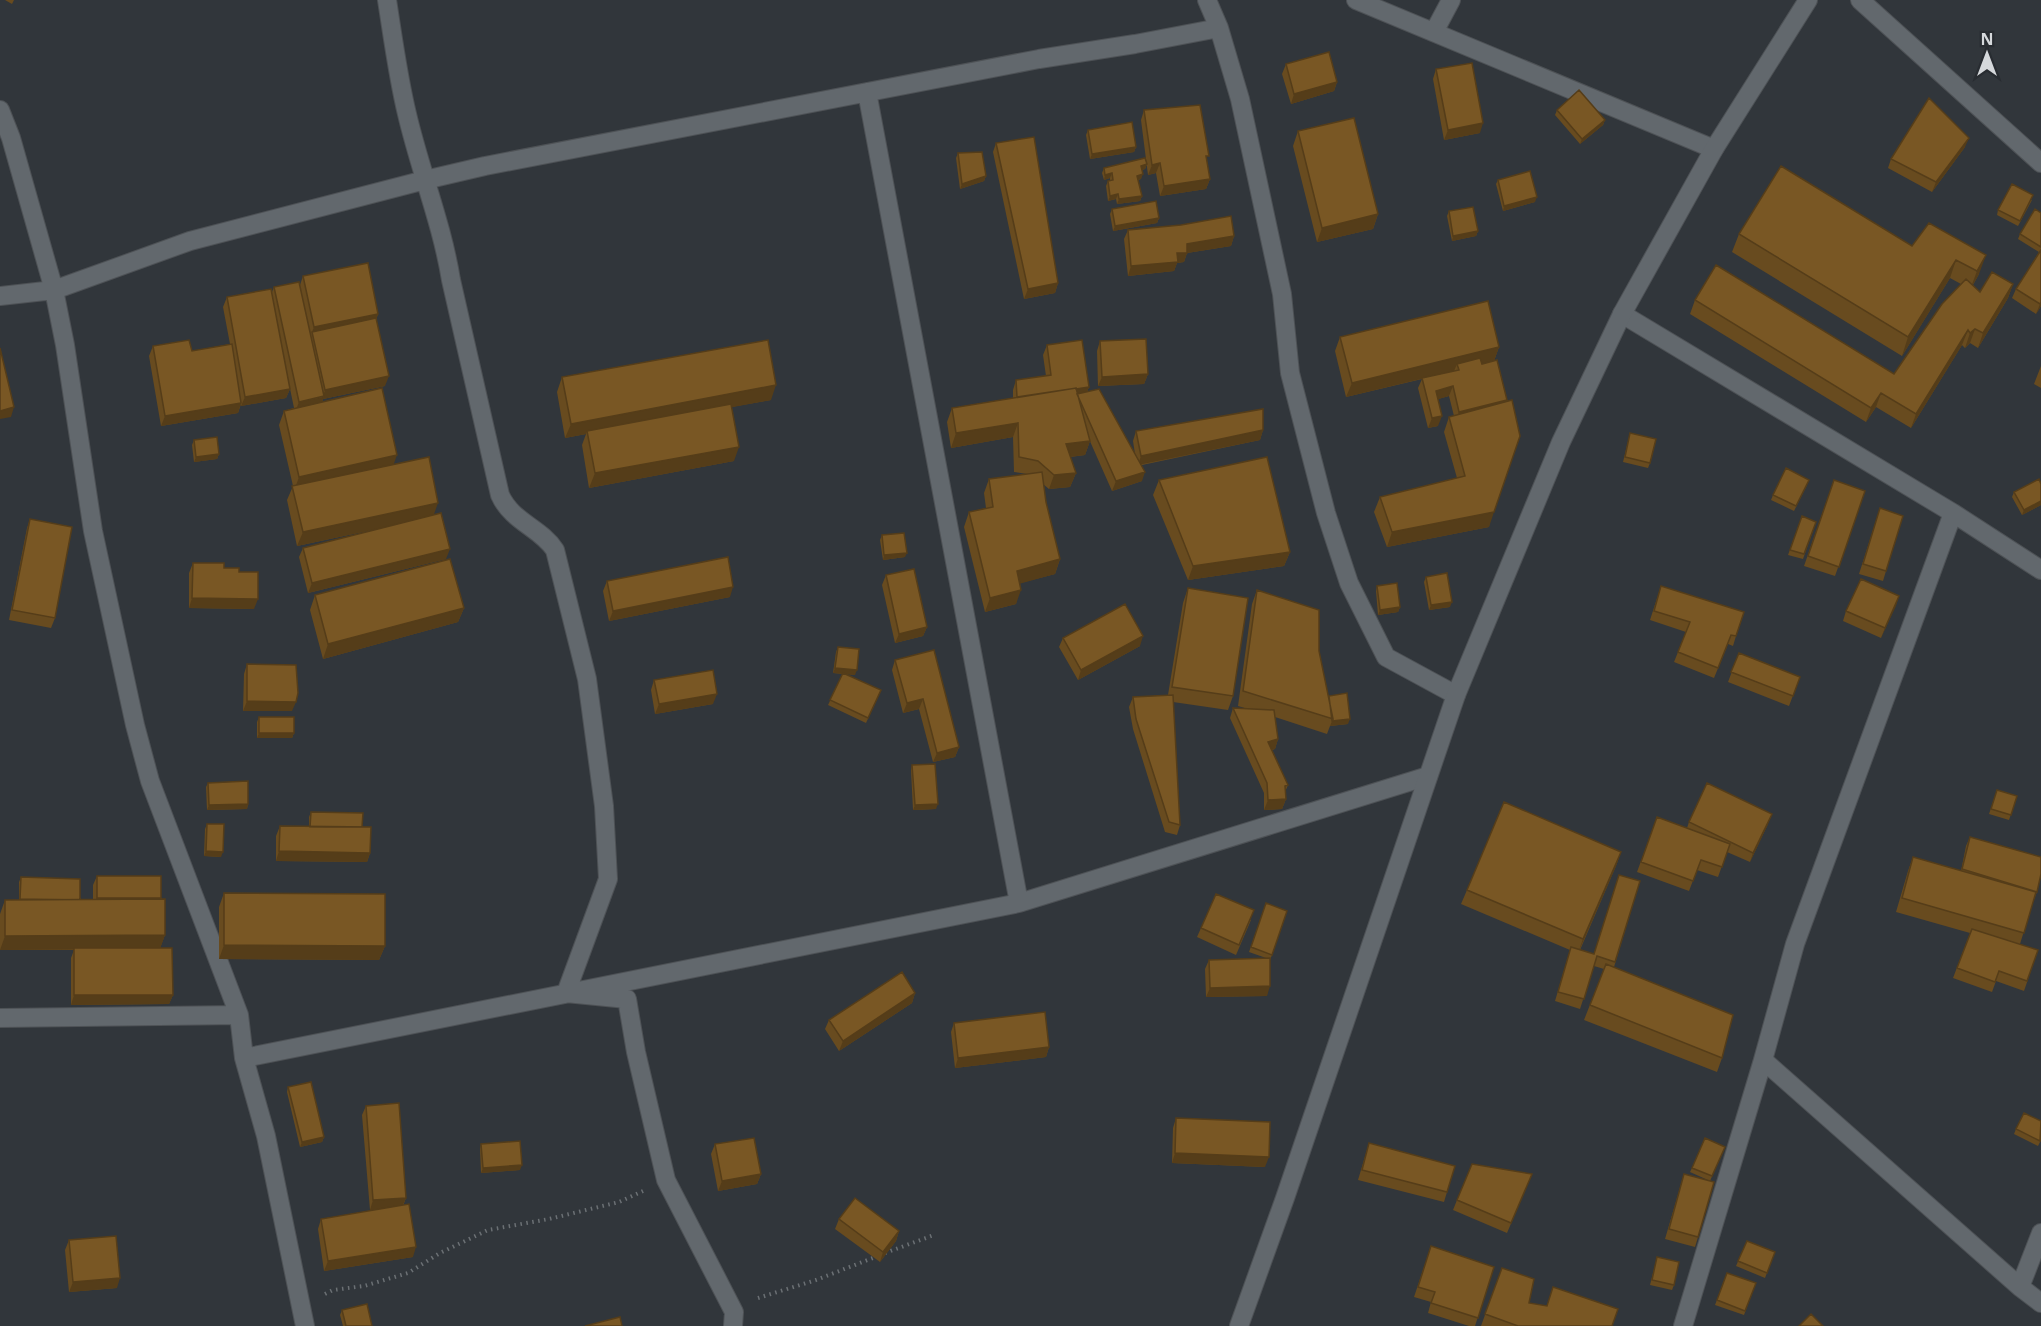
<svg xmlns="http://www.w3.org/2000/svg" width="2041" height="1326" font-family="'Noto Sans',sans-serif">
	<rect width="100%" height="100%" fill="#31363b"/>
	<g fill="none" stroke-linecap="round" stroke-linejoin="round">
		<g stroke="#4e5256" stroke-width="20">
			<path id="street" d="M387,0C393,38 398,77 407,114C420,170 442,224 451,280L500,495C512,522 541,528 555,550L587,679L604,806L608,879L566,993L627,999L636,1052L666,1180L734,1312L733,1326
				M1207,0L1219,28L1240,99L1282,294L1290,373L1326,513L1349,583L1386,657L1456,695
				M1356,0L1714,149
				M1860,0L2041,163
				M1434,32L1451,0
				M0,110L11,138L54,290L65,345L93,531L135,725L150,781L239,1015L244,1058L266,1136L305,1326
				M0,296L54,290L190,241L425,180L485,166L1039,59L1135,44L1219,28
				M1622,314L1953,513L2041,570
				M1019,903L1428,776
				M0,1018L239,1015
				M244,1058L1019,903L867,92
				M1763,1060L2020,1287L2041,1303
				M2020,1287L2041,1233
				M1683,1326L1763,1060L1795,944L1953,513"/>
		</g>
		<g stroke="#4e5256" stroke-width="20">
			<path id="secondary" d="M1239,1326L1285,1198L1456,695L1561,442L1622,314L1714,149L1808,0"/>
		</g>
		<path stroke="#6b7074" stroke-width="4" stroke-dasharray="1.5 4.5" stroke-linecap="butt" d="M885,1253L934,1235
			M325,1294L333,1290L364,1286L408,1273L440,1253L488,1230L549,1219L619,1202L643,1191
			M758,1298L816,1280L878,1256"/>
		<use href="#street" stroke="#62686d" stroke-width="18"/>
		<use href="#secondary" stroke="#62686d" stroke-width="18"/>
	</g>
	<path fill="#684b1f" d="M5,0H14L12,4Z
		M1286,64L1337,82L1334,91L1291,104L1282,74Z
		M1436,69L1480,133L1444,140L1433,79Z
		M1144,110L1207,162L1210,179L1206,189L1160,196L1156,173L1148,175L1141,120Z
		M1557,110L1605,120L1603,125L1580,144L1555,115Z
		M1088,130L1136,147L1134,152L1090,159L1086,135Z
		M1298,131L1378,214L1373,229L1317,242L1293,146Z
		M996,143L1058,283L1055,293L1024,299L993,152Z
		M1965,147L1932,192L1888,168L1891,159Z
		M958,153L986,176L984,181L960,189L956,158Z
		M1147,164L1145,169L1142,170L1141,179L1138,180L1142,196L1140,201L1117,204L1116,199L1108,201L1106,186L1108,181H1110V178L1104,180L1102,173L1104,168Z
		M1498,180L1535,202L1503,211L1496,184Z
		M2032,200L2018,226L1997,215L1998,210Z
		M1112,209L1159,218L1157,223L1113,231L1110,214Z
		M1449,211L1478,231L1476,236L1452,241L1447,216Z
		M2041,213V306L2036,314L2012,298L2016,289L2039,252L2018,239L2020,234Z
		M1929,223L1979,274L1973,285L1980,292L2013,284L2008,298L1978,348L1970,343L1965,348L1962,345L1911,428L1876,407L1866,422L1690,314L1695,300L1894,374L1961,284L1950,278L1902,356L1732,252L1739,234L1912,246Z
		M1128,230L1234,236L1231,246L1187,253L1184,262L1177,263L1174,271L1128,276L1124,239Z
		M303,276L378,314L376,320L385,386L323,399L322,402L394,464L434,515L446,559L308,593L299,557L303,548L386,527L297,546L287,500L293,486L279,425L284,411L294,408L287,374L290,389L286,398L241,406V404L238,413L161,426L149,356L153,346L192,351L230,344L223,307L227,297L272,292L274,287L300,285Z
		M1340,337L1499,347L1494,361L1507,400L1489,527L1387,547L1374,512L1380,497L1457,478L1444,432L1449,417L1454,416L1449,396L1438,399V426L1428,428L1418,388L1422,379L1346,397L1335,351Z
		M1100,341L1148,374L1144,384L1098,386L1097,351Z
		M1047,345L1089,387L1087,392L1135,454L1133,441L1136,431L1263,430L1260,440L1142,465V481L1112,491L1089,439L1090,441L1085,455L1070,457L1076,473L1070,487L1049,489L1043,484L1046,502L1060,559L1055,574L1020,583L1016,604L985,612L964,527L969,512L986,508L984,493L989,479L1027,474L1014,472L1013,437L951,448L947,422L952,408L1013,398V390L1016,380L1046,376L1043,355Z
		M2041,366V388L2034,384Z
		M562,377L771,400L731,407L734,461L589,488L582,445L586,434L565,438L557,392Z
		M1630,433L1650,463L1648,468L1623,462Z
		M194,440L219,454L217,459L194,462L192,445Z
		M1159,480L1290,552L1284,566L1188,580L1153,495Z
		M1834,480L1865,491L1835,576L1804,566Z
		M2041,484V505L2022,515L2012,497L2014,492Z
		M1807,485L1794,511L1771,500L1773,495Z
		M1880,508L1886,571L1883,581L1859,574Z
		M1802,516L1816,522L1803,559L1788,555Z
		M30,519L55,618L51,628L9,620L27,528Z
		M882,535L905,557L883,560L880,540Z
		M193,563L224,568L239,572L254,609L189,608V573Z
		M886,575L927,627L923,636L895,643L882,585Z
		M1426,577L1450,607L1429,610L1424,582Z
		M607,581L730,597L609,621L603,591Z
		M1377,586L1400,607L1398,612L1378,615L1376,591Z
		M1661,586L1736,636L1733,646L1728,644L1714,678L1674,662L1686,632L1650,620Z
		M1188,588L1233,696L1228,710L1173,702L1180,825L1177,835L1165,832L1133,729L1129,707L1133,697L1168,695L1183,603Z
		M1257,590L1328,697L1348,724L1330,726L1327,734L1275,717L1278,739L1275,749L1272,750L1288,785L1285,792L1286,799L1282,809L1264,810V793L1230,718L1233,708L1248,709L1238,706L1252,604Z
		M315,595L464,608L458,622L323,659L310,610Z
		M1899,596L1881,638L1843,621L1846,611Z
		M1063,638L1140,646L1078,680L1059,647Z
		M838,647L855,675L847,674L879,695L866,723L828,705L843,674L833,673L836,652Z
		M1739,653L1800,677L1789,706L1728,682Z
		M895,660L959,747L955,757L933,762L919,709L903,713L892,670Z
		M247,664L292,711H243L244,674Z
		M654,680L713,704L655,714L651,690Z
		M259,717L294,733L292,738H257V722Z
		M912,765L936,809L913,810L911,770Z
		M208,783L248,804L247,809L207,810L206,787Z
		M1997,790L2017,796L2009,820L1989,814Z
		M311,812L362,827L370,853L367,862L276,861V836L280,826L309,827V817Z
		M1657,817L1687,828L1689,822L1768,824L1750,862L1727,852L1718,877L1697,870L1689,891L1637,872Z
		M207,824L221,857L204,856L205,829Z
		M1970,837L2037,892L2033,902L2020,944L2038,950L2024,991L1996,981L1992,992L1953,978L1970,933L1896,912L1908,871L1913,857L1961,871L1966,846Z
		M1621,852L1616,866L1580,950L1594,954L1619,875L1640,881L1614,967L1722,1058L1717,1072L1584,1020L1604,969L1594,966L1580,1009L1555,1001L1570,950L1461,904L1467,890Z
		M97,876L161,899L165,935L160,948L173,995L169,1004L71,1005V958L74,950H0V914L5,900H19V882L21,877L80,900H93V885Z
		M224,893L385,946L379,960L219,959V907Z
		M1266,903L1272,955L1270,960L1267,996L1206,997L1205,969L1209,960L1266,958L1249,952Z
		M1251,920L1236,955L1197,937L1201,928Z
		M915,993L912,1003L839,1051L825,1029L829,1020Z
		M954,1023L1049,1047L1046,1057L955,1068L951,1032Z
		M288,1087L324,1137L322,1142L300,1147L287,1092Z
		M366,1106L406,1198L403,1206L413,1257L324,1271L318,1229L321,1219L383,1209L370,1210L362,1115Z
		M1176,1118L1265,1167L1172,1163L1173,1128Z
		M2041,1121V1140L2038,1146L2014,1134L2016,1129Z
		M1369,1143L1447,1192L1444,1202L1358,1180Z
		M481,1144L520,1170L481,1173L480,1149Z
		M715,1144L761,1174L757,1184L718,1191L711,1154Z
		M1725,1147L1710,1181L1690,1172L1692,1168Z
		M1532,1174L1507,1233L1453,1210L1457,1200Z
		M1684,1174L1698,1237L1695,1247L1665,1239Z
		M839,1219L899,1231L896,1241L880,1262L835,1229Z
		M69,1240L117,1288L69,1292L65,1250Z
		M1747,1241L1775,1252L1765,1278L1736,1266Z
		M1431,1246L1494,1267L1475,1326H1469L1428,1313L1431,1302L1414,1297Z
		M1657,1257L1674,1285L1672,1290L1650,1285Z
		M1502,1268L1529,1303L1612,1326H1481Z
		M1727,1273L1756,1283L1744,1315L1715,1305Z
		M342,1310L372,1326H343L340,1315Z"/>
	<path fill="#553d19" d="M1337,82L1334,91L1291,104L1294,94Z
		M1605,120L1603,125L1580,144L1582,139Z
		M1483,123L1480,133L1444,140L1448,130Z
		M1969,138L1965,147L1932,192L1936,182Z
		M1136,147L1134,152L1090,159L1092,154Z
		M1160,163L1156,173L1148,175L1152,165Z
		M1147,164L1145,169L1139,171L1141,166Z
		M1112,173L1110,178L1104,180L1105,175Z
		M1143,174L1141,179L1136,180L1137,176Z
		M986,176L984,181L960,189L962,184Z
		M1210,179L1206,189L1160,196L1164,186Z
		M1118,194L1116,199L1108,201L1110,196Z
		M1142,196L1140,201L1117,204L1119,199Z
		M1537,197L1535,202L1503,211L1504,206Z
		M1378,214L1373,229L1317,242L1322,228Z
		M1159,218L1157,223L1113,231L1115,226Z
		M1478,231L1476,236L1452,241L1453,236Z
		M1234,236L1231,246L1187,253L1184,262L1177,263L1174,271L1128,276L1131,266L1177,253L1187,244Z
		M1986,255L1979,274L1970,290L1977,271Z
		M1956,260L1950,278L1902,356L1908,337Z
		M1058,283L1055,293L1024,299L1028,289Z
		M2013,284L2008,298L1978,348L1983,333Z
		M2041,302V306L2036,314L2040,304Z
		M378,314L375,324L312,332L310,337L314,327Z
		M1975,329L1970,343L1965,348L1970,333Z
		M1968,330L1962,345L1911,428L1916,414Z
		M1499,347L1494,361L1459,370L1457,364L1454,371L1346,397L1352,383Z
		M1148,374L1144,384L1098,386L1102,377Z
		M389,376L385,386L323,399L321,406L295,412L299,402L323,397L325,390Z
		M776,385L771,400L588,434L587,431L586,434L565,438L571,424Z
		M1453,386L1449,396L1432,401L1436,391Z
		M1089,387L1085,397L1017,398Z
		M290,389L286,398L241,406L245,397Z
		M1881,393L1876,407L1866,422L1871,408Z
		M1507,400L1504,410L1455,421L1459,412Z
		M241,403L238,413L161,426L165,416Z
		M14,407L11,417L0,419V411Z
		M1442,416L1438,426L1428,428L1432,418Z
		M1018,423L1013,437L951,448L956,433Z
		M1263,430L1260,440L1138,465L1141,456Z
		M1090,441L1085,455L1061,458L1066,444Z
		M739,447L734,461L589,488L595,473Z
		M219,454L217,459L194,462L196,457Z
		M397,455L392,469L294,491L299,477Z
		M1145,472L1142,481L1112,491L1116,481Z
		M1076,473L1070,487L1049,489L1054,475Z
		M2041,501V505L2022,515L2024,510Z
		M438,503L433,517L297,546L303,532Z
		M1494,512L1489,527L1387,547L1392,532Z
		M450,549L446,559L308,593L312,583Z
		M1290,552L1284,566L1188,580L1193,566Z
		M907,553L905,557L883,560L884,555Z
		M1060,559L1055,574L1011,586L1017,571Z
		M733,587L730,597L609,621L613,611Z
		M1021,590L1016,604L985,612L990,598Z
		M1899,596L1896,606L1881,638L1885,628Z
		M192,598L258,599L254,609L189,608Z
		M1452,602L1450,607L1429,610L1431,605Z
		M1400,607L1398,612L1378,615L1380,610Z
		M464,608L458,622L323,659L328,644Z
		M927,627L923,636L895,643L899,634Z
		M1143,636L1140,646L1078,680L1081,670Z
		M835,668L857,670L855,675L833,673Z
		M717,694L713,704L655,714L659,704Z
		M923,699L919,709L903,713L907,703Z
		M247,701L296,702L292,711H243Z
		M1350,719L1348,724L1330,726L1332,721Z
		M259,733H294L292,738H257Z
		M1278,739L1275,749L1264,752L1268,742Z
		M959,747L955,757L933,762L937,753Z
		M1286,799L1282,809L1264,810L1268,800Z
		M248,804L247,809L207,810L209,805Z
		M938,804L936,809L913,810L915,805Z
		M1772,814L1768,824L1750,862L1753,853Z
		M206,851L223,852L221,857L204,856Z
		M279,851L370,853L367,862L276,861Z
		M1621,852L1616,866L1578,953L1583,939Z
		M97,898H161L93,908Z
		M165,935L160,949L0,950L5,936Z
		M224,945L385,946L379,960L219,959Z
		M1270,986L1267,996L1206,997L1210,988Z
		M915,993L912,1003L839,1051L843,1041Z
		M74,995H173L169,1004L71,1005Z
		M1049,1047L1046,1057L955,1068L958,1058Z
		M324,1137L322,1142L300,1147L302,1142Z
		M1175,1153L1269,1157L1265,1167L1172,1163Z
		M522,1165L520,1170L481,1173L483,1168Z
		M761,1174L757,1184L718,1191L722,1181Z
		M406,1198L402,1207L370,1210L373,1200Z
		M899,1231L896,1241L880,1262L883,1252Z
		M416,1247L413,1257L324,1271L328,1261Z
		M120,1278L117,1288L69,1292L73,1282Z"/>
	<path fill="#795724" stroke="#553d19" stroke-width="1.5" d="M1329,52L1337,82L1294,94L1286,64Z
		M1472,63L1483,123L1448,130L1436,69Z
		M1579,90L1605,120L1582,139L1557,110Z
		M1929,98L1969,138L1936,182L1891,159Z
		M1200,105L1209,156H1206L1210,179L1164,186L1160,163L1152,165L1144,110Z
		M1354,118L1378,214L1322,228L1298,131Z
		M1132,122L1136,147L1092,154L1088,130Z
		M1034,137L1058,283L1028,289L996,143Z
		M982,152L986,176L962,184L958,153Z
		M1145,158L1147,164L1141,166L1143,174L1137,176L1142,196L1119,199L1118,194L1110,196L1108,181L1113,180L1112,173L1105,175L1104,168Z
		M1781,166L1912,246L1929,223L1986,255L1977,271L1956,260L1908,337L1739,234Z
		M1530,171L1537,197L1504,206L1498,180Z
		M2012,184L2033,195L2020,221L1998,210Z
		M1156,201L1159,218L1115,226L1112,209Z
		M1473,207L1478,231L1453,236L1449,211Z
		M2035,209L2041,213V247L2020,234Z
		M1231,216L1234,236L1187,244V253H1177L1178,262L1131,266L1128,230L1181,225Z
		M2041,250V302L2040,304L2016,289Z
		M368,263L378,314L314,327L303,276Z
		M1716,265L1894,374L1942,304L1966,279L1980,292L1992,272L2013,284L1983,333L1975,329L1970,333L1968,330L1916,414L1881,393L1871,408L1695,300Z
		M299,282L324,396L299,402L274,287Z
		M271,289L290,389L245,397L227,297Z
		M1488,301L1499,347L1352,383L1340,337Z
		M376,318L389,376L325,390L312,332Z
		M1146,339L1148,374L1102,377L1100,341Z
		M189,340L192,351L232,344L241,403L165,416L153,346Z
		M768,340L776,385L571,424L562,377Z
		M1082,340L1089,387L1076,389V388L1017,397L1016,380L1051,375L1047,345Z
		M0,348L14,407L0,411Z
		M1480,358L1482,364L1497,360L1507,400L1459,412L1453,386L1436,391L1442,416L1432,418L1422,378L1459,370L1457,364Z
		M382,388L397,455L299,477L284,411Z
		M1076,388L1090,441L1066,444L1076,473L1054,475L1038,461L1019,457L1018,423L956,433L952,408Z
		M1099,389L1145,472L1116,481L1077,394Z
		M1512,400L1520,436L1494,512L1392,532L1380,497L1465,476L1449,417Z
		M731,404L739,447L595,473L587,431Z
		M1263,409V430L1141,456L1136,431Z
		M1630,433L1656,439L1650,463L1625,457Z
		M217,437L219,454L196,457L194,440Z
		M429,457L438,503L303,532L292,486Z
		M1267,457L1290,552L1193,566L1159,480Z
		M1786,468L1809,480L1796,506L1773,495Z
		M1042,472L1046,502L1060,559L1017,571L1021,590L990,598L969,512L993,507L989,479Z
		M2039,479L2041,484V501L2024,510L2014,492Z
		M1834,480L1865,491L1839,567L1808,556Z
		M1880,508L1903,516L1886,571L1863,564Z
		M441,513L450,549L312,583L303,548Z
		M1802,516L1816,522L1804,554L1790,550Z
		M30,519L72,527L55,618L12,610Z
		M904,533L907,553L884,555L882,535Z
		M728,557L733,587L613,611L607,581Z
		M450,559L464,608L328,644L315,595Z
		M193,563H224V568H239V572H258V599L192,598Z
		M914,569L927,627L899,634L886,575Z
		M1447,573L1452,602L1431,605L1426,577Z
		M1861,579L1899,596L1885,628L1846,611Z
		M1397,583L1400,607L1380,610L1377,586Z
		M1661,586L1744,612L1736,636L1731,635L1718,668L1678,652L1690,622L1654,611Z
		M1188,588L1248,598L1233,696L1172,687Z
		M1257,590L1319,610V651L1333,719L1243,691Z
		M1125,604L1143,636L1081,670L1063,638Z
		M838,647L859,649L857,670L835,668Z
		M934,650L959,747L937,753L923,699L907,703L895,660Z
		M1739,653L1800,677L1793,696L1731,672Z
		M247,664L296,665L298,693L296,702L247,701Z
		M713,670L717,694L659,704L654,680Z
		M843,673L881,690L868,718L830,700Z
		M1347,693L1350,719L1332,721L1329,696Z
		M1173,695L1180,825L1169,822L1136,719L1133,697Z
		M1233,708L1274,710L1278,739L1268,742L1288,785L1285,786L1286,799L1268,800L1267,783Z
		M259,717H294V733H259Z
		M935,764L938,804L915,805L912,765Z
		M248,781V804L209,805L208,783Z
		M1707,783L1772,814L1753,853L1689,822Z
		M1997,790L2017,796L2011,815L1991,809Z
		M1504,802L1621,852L1583,939L1467,890Z
		M311,812L363,813L362,827H310Z
		M1657,817L1730,844L1722,867L1701,860L1693,881L1641,862Z
		M207,824H224L223,852L206,851Z
		M280,826L371,827L370,853L279,851Z
		M1970,837L2041,857V874L2037,892L1962,869Z
		M1913,857L2036,892L2024,933L1902,898Z
		M1619,875L1640,881L1615,962L1597,956L1584,999L1558,992L1571,947L1594,954Z
		M97,876H161V898H97Z
		M21,877L80,879V900L20,899Z
		M224,893L385,894V946L224,945Z
		M1216,894L1254,910L1239,945L1201,928Z
		M165,899V935L5,936V900Z
		M1266,903L1287,911L1272,955L1251,947Z
		M1972,929L2038,950L2027,981L1999,971L1995,982L1957,968Z
		M74,948H172L173,995H74Z
		M1270,958V986L1210,988L1209,960Z
		M1606,964L1733,1015L1722,1058L1590,1005Z
		M902,972L915,993L843,1041L829,1020Z
		M1045,1012L1049,1047L958,1058L954,1023Z
		M311,1082L324,1137L302,1142L288,1087Z
		M399,1103L406,1198L373,1200L366,1106Z
		M2024,1113L2041,1121L2040,1141L2016,1129Z
		M1176,1118L1270,1122L1269,1157L1175,1153Z
		M754,1138L761,1174L722,1181L715,1144Z
		M1705,1138L1725,1147L1712,1176L1692,1168Z
		M520,1141L522,1165L483,1168L481,1144Z
		M1369,1143L1455,1166L1447,1192L1362,1170Z
		M1472,1164L1532,1174L1511,1223L1457,1200Z
		M1684,1174L1714,1182L1698,1237L1669,1229Z
		M855,1198L899,1231L883,1252L839,1219Z
		M409,1204L416,1247L328,1261L321,1219Z
		M116,1236L120,1278L73,1282L69,1240Z
		M1747,1241L1775,1252L1767,1273L1738,1261Z
		M1431,1246L1494,1267L1478,1318L1431,1303L1435,1292L1418,1287Z
		M1657,1257L1679,1262L1674,1285L1652,1280Z
		M1502,1268L1534,1279L1529,1303L1547,1306L1553,1287L1618,1309L1612,1326H1518L1485,1314Z
		M1727,1273L1756,1283L1745,1311L1717,1300Z
		M367,1304L372,1326H346L342,1310Z
		M1811,1314L1823,1326H1799Z
		M620,1317L622,1326H585Z"/>
	<g transform="translate(1987 54)" stroke="#282c31" stroke-width="4.5" paint-order="stroke">
	<path d="M0-4.5L10 22L0 15L-10 22Z" fill="#d5d8db"/>
	<text y="-9" font-size="16" font-weight="bold" text-anchor="middle" fill="#d5d8db">N</text>
	</g>
</svg>
